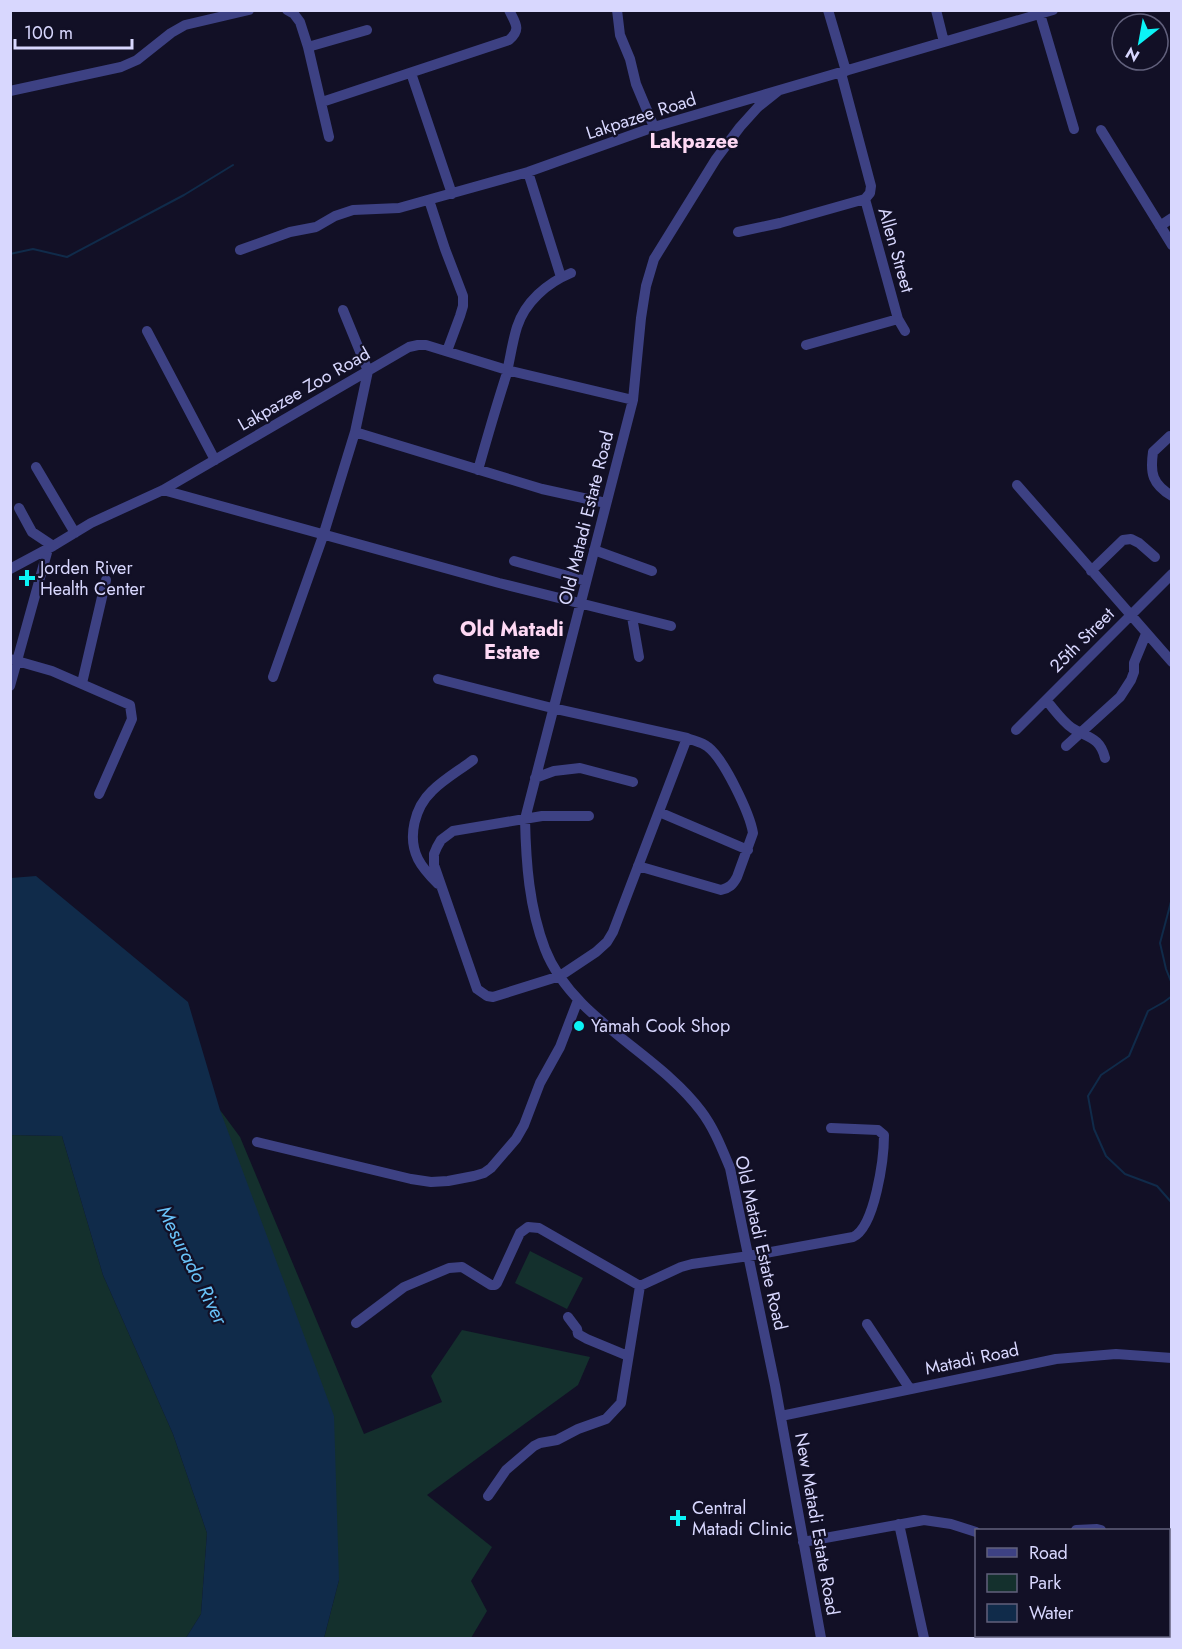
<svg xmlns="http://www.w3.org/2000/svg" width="1182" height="1649" font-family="Jost,sans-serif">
	<rect width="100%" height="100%" fill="#121026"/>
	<path fill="#14302d" d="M220,1110L240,1137L364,1434L442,1402L431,1376L462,1330L590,1357L578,1385L427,1495L492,1547L471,1581L487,1611L471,1638H324L339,1580Z
		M11,1135L62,1136L103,1275L173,1434L207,1533L201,1614L186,1638H11Z
		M530,1251L583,1278L567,1309L515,1283Z"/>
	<path fill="#102b4a" d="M36,876L188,1002L220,1110L334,1416L339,1580L324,1638H186L201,1614L207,1533L173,1434L103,1275L62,1136L11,1135V878Z"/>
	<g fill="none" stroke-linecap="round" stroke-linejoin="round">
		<path stroke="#102b4a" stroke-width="2" d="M10,254L33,249L67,257L184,195L233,165
			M1172,898L1160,943L1166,969L1172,984
			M1172,996L1164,1002L1148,1011L1129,1056L1101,1075L1088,1096L1094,1129L1106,1156L1125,1174L1157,1186L1172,1203"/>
		<path stroke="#3d4183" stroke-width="10" d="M287,10L294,14L300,22L308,47L329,137
			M617,10L620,35L630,59L636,84L654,127
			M828,10L846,71
			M936,10L944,42
			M1040,14L1074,129
			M308,47L367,30
			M411,73L452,194
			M841,73L871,186L870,193L865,199L898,319L905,331
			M10,91L121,67L137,60L171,33L185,25L249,10
			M778,91L758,107L740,127L716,159L654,259L646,286L641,318L633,400L525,819C526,863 529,907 545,949C572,1019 658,1053 701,1111C714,1128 722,1149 730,1168L775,1385L821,1638
			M322,102L509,40C522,29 515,23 509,10
			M1101,130L1172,245
			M528,172L561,277
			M429,200L445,249L463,296V306L460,316L447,351
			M1160,226L1172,218
			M738,232L780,223L865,199
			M240,250L290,232L316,227L335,216L353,210L399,208L528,172L654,127L1053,10
			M343,310L368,371L355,432L542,489L606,503
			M147,331L215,460
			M806,345L898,319
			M1170,436L1153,452C1150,473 1152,484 1172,496
			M36,467L75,533
			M478,470C487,438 496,407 506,376C510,360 512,343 517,327C525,302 547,283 571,273
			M1017,485L1172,662
			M163,490L499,583L671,626
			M19,508L32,532L53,546
			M594,550L652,571
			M514,561L586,581
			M10,569L53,546L91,523L163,490L409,347L418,345H426L507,370L633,400
			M1091,571L1123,540L1131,539L1139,543L1155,557
			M632,617L639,657
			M10,659L52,671L130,705L132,719L99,794
			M273,677L323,536L355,432
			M438,679L552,708L687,738
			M82,683L106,580
			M10,686L48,549
			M1046,700C1054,709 1062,721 1072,728C1088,738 1100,737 1105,758
			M1016,730L1172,574
			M1066,746L1120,697L1131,680L1134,672V663L1146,634
			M535,778L554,771L580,768L633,782
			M659,812L748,850
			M589,816H542L453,831L441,840L437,847L434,854V865L477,989L487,996L493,997L560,976L596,952L607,942L613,932C638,868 662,803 687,738C694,741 702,742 708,747C724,759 750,814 753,833L737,877C733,885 729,888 721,890L638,866
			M438,884C430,876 423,869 418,859C407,837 415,807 432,791C444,779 460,770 473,760
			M257,1142L411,1179L431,1182L448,1181L474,1176L484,1173L491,1168L516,1139L524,1125L540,1083L560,1047L578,1000
			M568,1317L577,1329L578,1334L587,1339L628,1356
			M356,1323L404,1287L449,1268L462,1267L491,1285H495L497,1283L520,1233L528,1227L539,1228L640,1286L681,1267L692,1264L749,1256L853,1237C875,1227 884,1158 884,1135L878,1130L831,1128
			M867,1324L910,1389
			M781,1416L1056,1359L1116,1354L1172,1358
			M488,1496L506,1470L534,1446L540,1443L557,1440L578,1429L606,1419L621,1403L640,1286
			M899,1524L924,1638
			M1076,1530L1097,1529L1101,1530
			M803,1542L924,1520L951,1524L976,1532
			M1168,1574L1172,1575"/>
	</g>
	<g fill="#0bf3f6" stroke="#121026" stroke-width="2">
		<path d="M24 569h6v6h6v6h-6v6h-6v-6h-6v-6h6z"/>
		<circle cx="579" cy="1026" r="6"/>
		<path d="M675 1509h6v6h6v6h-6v6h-6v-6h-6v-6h6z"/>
	</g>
	<g text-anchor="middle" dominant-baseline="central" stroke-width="4.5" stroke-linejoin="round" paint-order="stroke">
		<g font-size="18" fill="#d8d7fe" stroke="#121026">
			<text transform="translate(641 116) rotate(-18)">Lakpazee Road</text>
			<text transform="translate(896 250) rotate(74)">Allen Street</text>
			<text transform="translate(304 389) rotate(-30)">Lakpazee Zoo Road</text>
			<text transform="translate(586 518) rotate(-76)">Old Matadi Estate Road</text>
			<text transform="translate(1082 640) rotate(-45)">25th Street</text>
			<text transform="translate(761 1243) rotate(77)">Old Matadi Estate Road</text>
			<text transform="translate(972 1359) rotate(-12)">Matadi Road</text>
			<text transform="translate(817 1524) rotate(80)">New Matadi Estate Road</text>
		</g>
		<g font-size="18" fill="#d8d7fe" stroke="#121026" text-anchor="start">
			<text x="40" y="568">Jorden River<tspan x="40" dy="21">Health Center</tspan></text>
			<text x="591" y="1026">Yamah Cook Shop</text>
			<text x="692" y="1508">Central<tspan x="692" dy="21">Matadi Clinic</tspan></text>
		</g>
		<g font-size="20" font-weight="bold" fill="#fed9f4" stroke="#121026">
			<text x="694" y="141">Lakpazee</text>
			<text x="512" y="629">Old Matadi<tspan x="512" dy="23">Estate</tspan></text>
		</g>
		<g font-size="20" font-style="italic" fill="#69c3f9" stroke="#121026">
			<text transform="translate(192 1265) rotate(63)">Mesurado River</text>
		</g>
	</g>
	<rect width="1182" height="1649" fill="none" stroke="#d8d7fe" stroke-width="24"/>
	<rect x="975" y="1529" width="195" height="108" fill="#121026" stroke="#61607c" stroke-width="1.5"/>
	<rect x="987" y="1548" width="30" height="9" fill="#3d4183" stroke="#61607c" stroke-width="1.5"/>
	<text x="1029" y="1559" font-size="18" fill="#d8d7fe">Road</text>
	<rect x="987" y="1574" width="30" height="18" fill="#14302d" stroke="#61607c" stroke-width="1.5"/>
	<text x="1029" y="1589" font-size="18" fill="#d8d7fe">Park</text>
	<rect x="987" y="1604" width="30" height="18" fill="#102b4a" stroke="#61607c" stroke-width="1.5"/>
	<text x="1029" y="1619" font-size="18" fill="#d8d7fe">Water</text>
	<g transform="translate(1140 42) rotate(211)"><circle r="28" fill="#121026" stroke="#61607c" stroke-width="1.5"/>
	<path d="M0-4.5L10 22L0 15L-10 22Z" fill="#0bf3f6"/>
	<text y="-9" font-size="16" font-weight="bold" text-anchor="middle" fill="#d8d7fe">N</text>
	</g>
	<path d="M15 39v9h117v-9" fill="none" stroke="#d8d7fe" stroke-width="3"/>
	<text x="24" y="39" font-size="18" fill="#d8d7fe" stroke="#121026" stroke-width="4.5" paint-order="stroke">100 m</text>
</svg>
